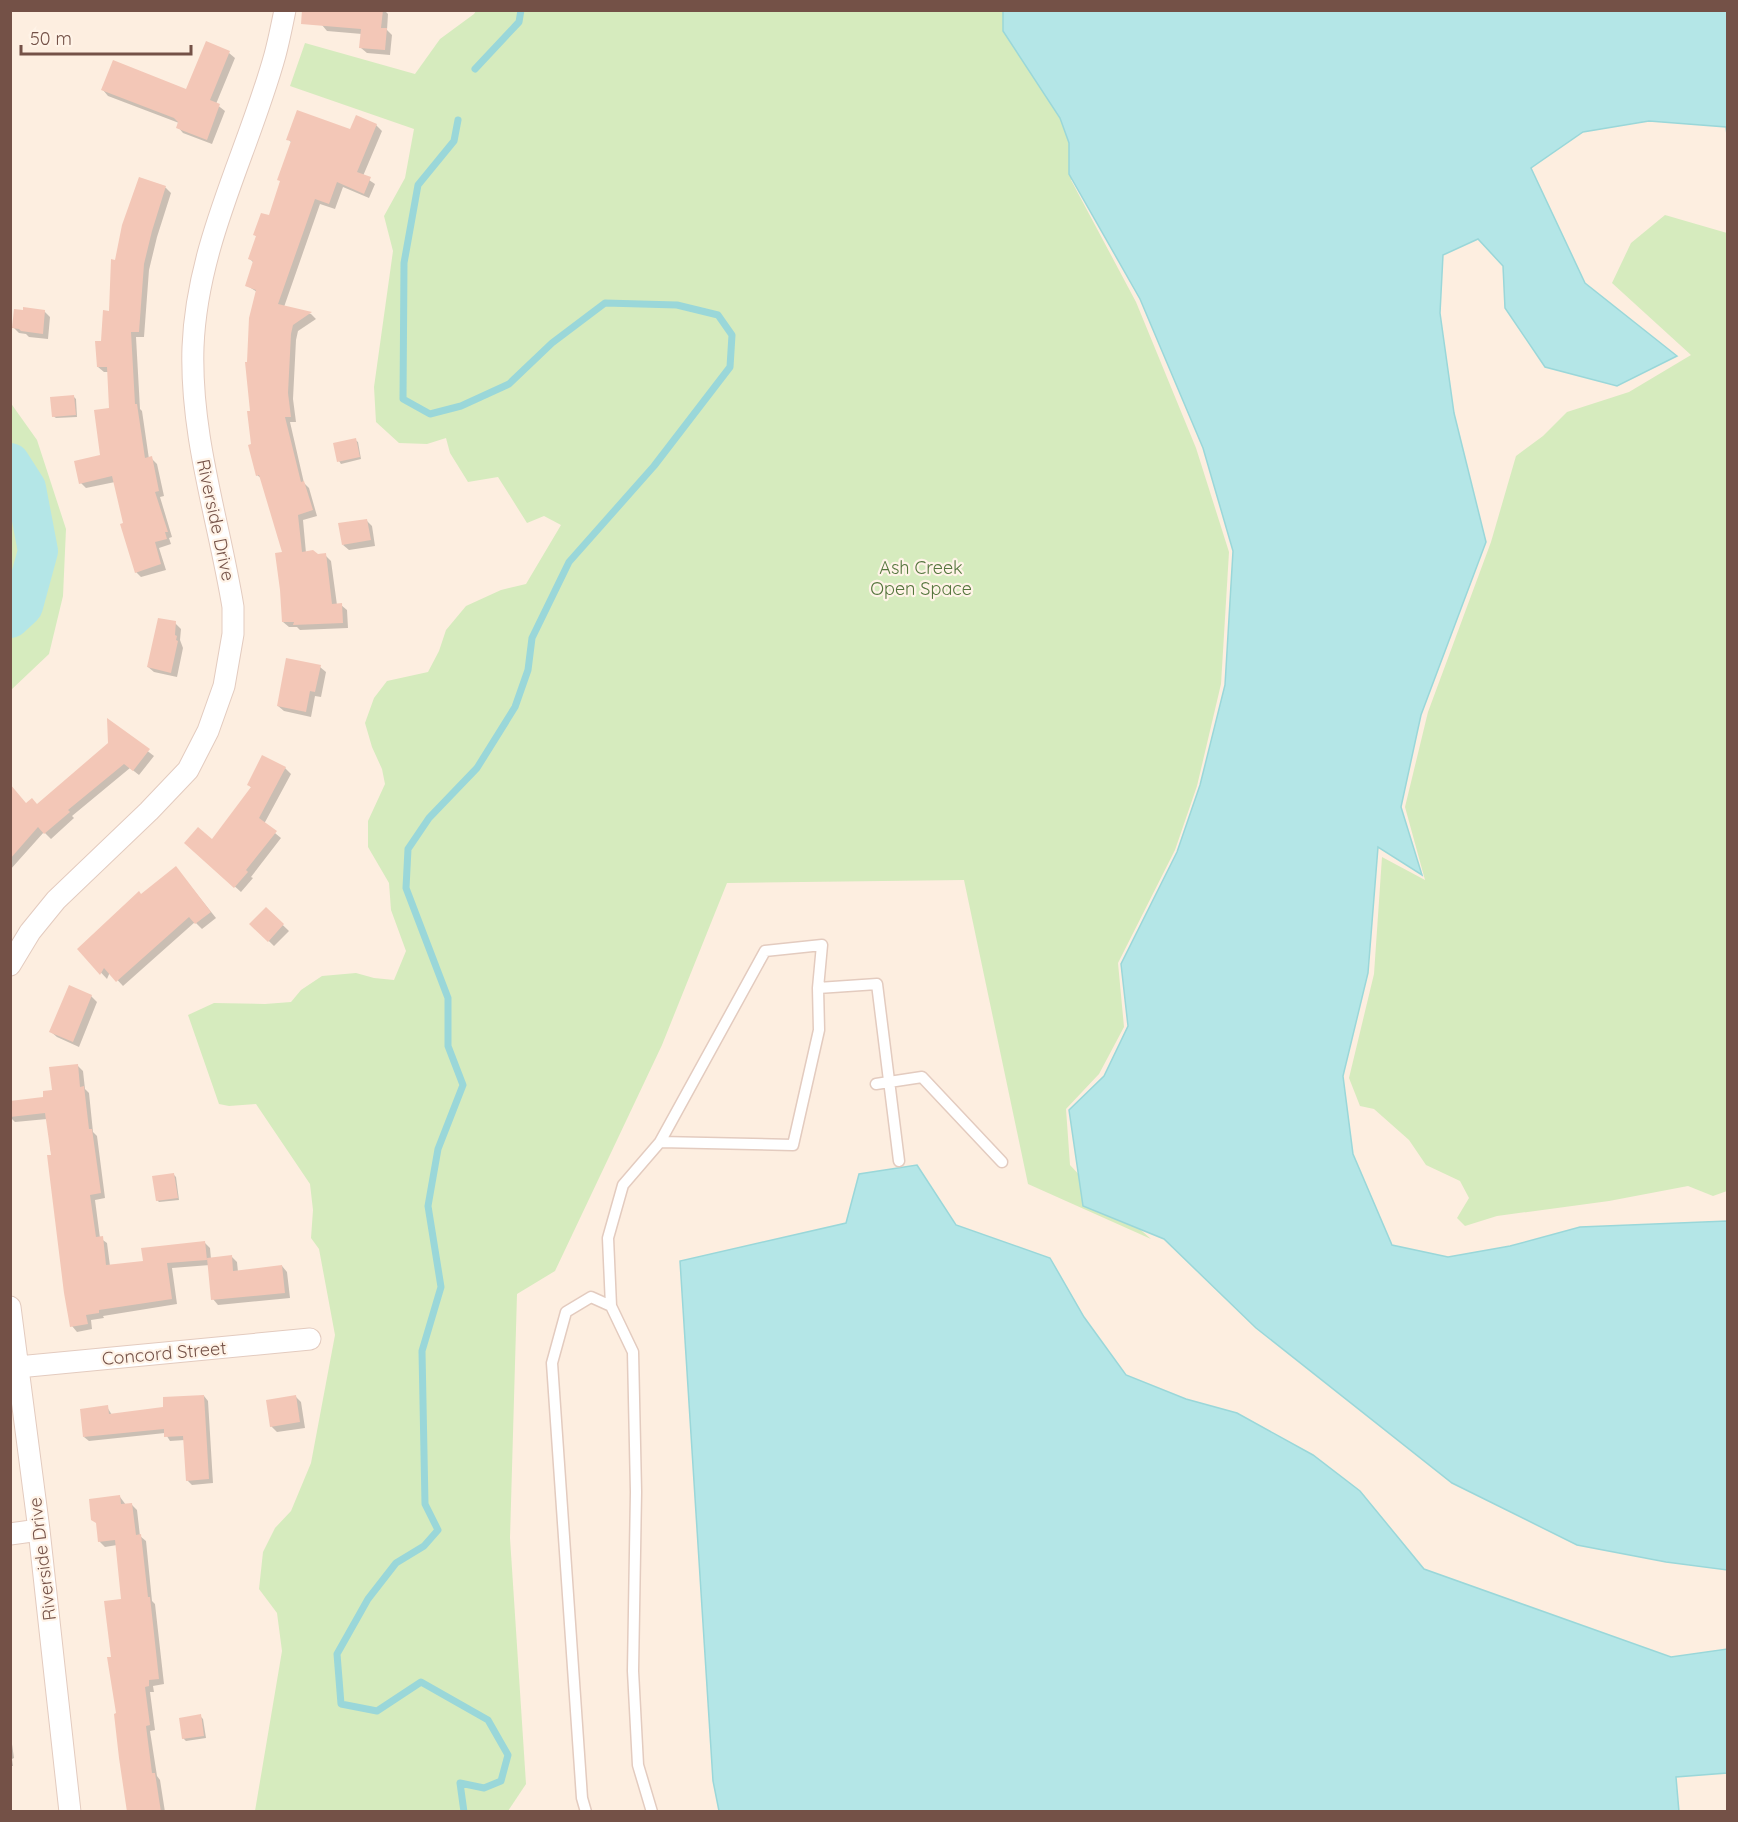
<svg xmlns="http://www.w3.org/2000/svg" width="1738" height="1822" font-family="Quicksand,sans-serif">
	<rect width="100%" height="100%" fill="#fdeee0"/>
	<path fill="#d6ebbe" d="M476,11H1041L1083,171L1071,180L1136,302L1196,448L1229,552L1221,684L1197,786L1175,850L1118,963L1124,1027L1099,1074L1066,1109L1070,1165L1084,1180L1151,1239L1028,1184L964,880L727,883L662,1045L555,1271L517,1294L510,1538L526,1784L508,1811H255L282,1651L277,1613L259,1589L263,1552L275,1528L291,1511L311,1463L335,1335L319,1249L311,1238L313,1210L310,1184L256,1104L229,1106L219,1104L188,1015L214,1003L265,1004L291,1002L301,990L322,976L356,973L374,978L394,980L406,951L391,910L389,883L368,847V821L385,784L382,769L372,747L365,723L374,698L387,681L428,672L439,651L446,630L466,606L501,590L526,584L561,525L544,516L527,523L498,477L468,482L450,453L446,438L427,444L399,443L376,422L374,387L393,251L384,216L405,178L414,129L290,86L305,43L415,74L440,39L474,14Z
		M1665,215L1727,233V1191L1713,1196L1688,1186L1609,1201L1497,1216L1465,1226L1457,1218L1469,1198L1460,1181L1426,1165L1409,1140L1374,1109L1360,1106L1349,1078L1374,974L1382,857L1425,880L1405,807L1428,712L1491,542L1516,456L1543,436L1567,412L1629,392L1691,355L1612,283L1631,243Z
		M10,402L37,440L66,529L63,596L49,654L11,690Z"/>
	<path fill="#b4e6e7" stroke="#9ad7d9" stroke-width="1.5" d="M1003,11H1727V135L1726,127L1649,121L1583,132L1531,168L1585,283L1677,356L1617,386L1545,367L1505,308L1503,266L1478,239L1443,255L1440,313L1454,413L1486,542L1421,715L1401,807L1422,875L1378,847L1368,973L1343,1076L1353,1154L1392,1245L1448,1257L1510,1246L1580,1227L1727,1221V1570L1666,1562L1577,1545L1452,1483L1256,1328L1164,1239L1083,1206L1069,1110L1104,1076L1128,1026L1121,964L1177,852L1200,785L1225,685L1233,551L1203,448L1140,299L1069,174V143L1060,118L1003,31Z
		M917,1165L956,1225L1050,1258L1084,1317L1126,1375L1186,1399L1237,1413L1313,1455L1360,1491L1424,1569L1671,1657L1727,1649V1773L1676,1777L1679,1812L719,1811L713,1781L680,1261L846,1223L859,1174Z"/>
	<path fill="#0003" d="M323,10H384L388,14L387,30L392,35L390,55L367,53L361,48L362,34L327,31L322,25Z
		M206,43L229,53L235,58L216,104L225,111L212,144L183,133L178,127L179,123L108,96L103,90L187,91Z
		M376,125L382,131L363,176L375,184L369,198L343,187L335,209L320,204L284,307L311,314L316,319L298,331L296,340L293,399L296,422H290L304,483L309,488L317,516L303,520L306,553L318,556L325,555L331,561L337,605H341L347,610L348,628L300,630L297,627H289L283,622L284,553L262,479L257,475L253,445L248,363L257,292L246,285L254,263L249,258L257,237L255,235L270,217L292,143L288,139L351,131Z
		M140,179L166,188L171,193L157,237L149,270L144,337H136L140,409L142,411L149,459L151,458L157,464L164,496L160,497L172,537L169,538L171,544L159,548L166,570L141,577L136,572L115,482L86,488L81,483L102,456L111,409L109,372H104L98,367L111,312L117,262Z
		M44,311L50,317L48,339L29,337L26,334L19,333L14,328Z
		M73,396L76,399L77,417L56,418L53,416Z
		M355,440L358,442L361,459L341,464L339,461Z
		M366,520L372,526L375,546L349,550L343,545Z
		M175,623L181,629L180,640L183,648L177,677L154,672L148,667Z
		M320,667L326,672L321,697L315,696L311,717L284,711L278,706Z
		M108,721L154,756L139,775L130,768L72,816L74,818L51,839L44,832L10,870V796L27,805H37L110,743Z
		M285,768L291,774L264,824L281,838L251,877L253,878L241,892L192,848L212,841L252,788L249,785Z
		M176,868L216,918L202,929L195,922L123,986L110,972L107,979L79,949Z
		M266,909L289,931L274,946L251,924Z
		M91,996L97,1002L79,1047L57,1037L51,1032Z
		M77,1065L83,1071L85,1089L89,1093L93,1132L97,1136L105,1198L95,1200L100,1238L107,1243L110,1266L144,1262L204,1242L210,1248L211,1259L231,1256L237,1262L238,1272L282,1266L287,1272L290,1298L218,1305L213,1299L210,1265L172,1268L177,1304L103,1316L104,1318L91,1320L92,1329L77,1332L72,1326L47,1119L15,1122L10,1117L45,1098Z
		M174,1175L176,1177L179,1200L159,1202L157,1200Z
		M204,1396L208,1401L213,1483L192,1485L187,1480L185,1440L170,1441L165,1433L89,1441L84,1437L107,1407L112,1415L164,1408Z
		M296,1397L301,1402L305,1428L277,1432L271,1426Z
		M120,1497L126,1505H132L137,1510L140,1536L146,1541L152,1601L155,1604L164,1684L153,1686L154,1692H150L155,1730L150,1731L157,1776L160,1780L165,1812H133L117,1713L113,1658L122,1601L117,1545L105,1547L99,1541Z
		M200,1716L203,1719L206,1738L186,1741L183,1738Z
		M10,1730L14,1758L12,1759L13,1766H10Z"/>
	<g fill="none" stroke-linecap="round" stroke-linejoin="round">
		<path stroke="#9ad7d9" stroke-width="7" d="M475,69L519,22L521,10
			M458,120L454,141L418,185L404,263L403,399L430,414L461,406L509,384L552,343L605,303L677,305L718,315L732,335L730,367L654,466L569,562L532,638L528,670L515,707L477,768L429,818L408,849L406,888L448,998V1046L463,1085L438,1149L428,1206L441,1287L422,1351L425,1504L438,1530L424,1546L396,1563L368,1599L337,1654L341,1704L377,1711L421,1682L488,1720L508,1755L501,1781L484,1788L460,1783L464,1812"/>
		<path stroke="#b4e6e7" stroke-width="40" d="M10,463L26,488L38,551L23,606L10,618"/>
	</g>
	<path fill="#f3c7b7" d="M302,10H383L381,28H387L385,50L359,48L361,29L301,24Z
		M206,41L230,51L210,100L220,104L207,140L176,128L178,122L174,118L101,90L113,60L186,89Z
		M297,110L350,129L356,115L377,124L357,172L371,177L364,194L337,182L329,204L315,199L278,304L312,312L293,325L291,334L288,393L291,417H285L301,482L304,481L313,510L298,515L302,552L313,550L318,554L326,553L332,604L342,603L343,623L293,625L294,622H282L280,590L275,553L282,552L259,475L256,476L248,445L251,444L247,411H250L245,362H247L249,318L256,290L245,286L253,261L248,259L256,236L253,235L261,213L269,215L280,181L277,180L291,141L286,140Z
		M139,177L166,186L152,231L144,264L139,332H131L135,404H137L145,458L152,456L159,491L155,492L168,532H165L167,539L155,542L161,564L135,573L120,524L123,523L112,476L79,484L74,461L100,455L94,410L109,408L107,367H97L95,341H101L103,310L109,311L111,259L115,260L122,225Z
		M23,307L45,310L43,334L21,331L19,329L12,328L14,309L23,310Z
		M74,395L76,415L52,417L50,397Z
		M356,438L360,457L337,462L333,443Z
		M367,519L371,540L342,545L338,523Z
		M158,618L176,621L175,635L177,636L176,640L178,641L171,673L147,667Z
		M286,658L321,665L315,692L310,691L306,712L277,706Z
		M107,718L150,749L133,771L124,764L68,810L70,812L44,834L38,827L10,859V784L26,803L32,798L37,804L108,743Z
		M262,755L286,767L259,818L277,831L246,870L248,872L234,888L184,843L198,827L212,839L251,787L247,785Z
		M176,866L211,912L195,924L189,917L116,982L104,968L100,975L77,949L139,891L141,894Z
		M266,907L284,924L268,942L249,924Z
		M69,985L92,995L73,1042L49,1032Z
		M78,1064L80,1087L84,1086L89,1129H92L101,1193L90,1195L96,1237L103,1236L106,1265L143,1261L141,1248L205,1241L207,1260L167,1263L172,1299L99,1310V1313L86,1315L88,1324L70,1327L64,1293L47,1155H51L45,1113L10,1117V1101L43,1097V1091L52,1090L49,1067Z
		M174,1173L178,1198L156,1201L152,1176Z
		M232,1255L233,1271L282,1265L285,1293L211,1300L207,1258Z
		M204,1395L209,1479L186,1481L183,1436L164,1437V1429L83,1437L80,1409L108,1405L109,1414L163,1407V1397Z
		M296,1395L300,1422L270,1427L266,1400Z
		M120,1495L121,1504L132,1503L136,1535L141,1534L148,1597H150L159,1679L149,1680V1686L145,1687L150,1725L146,1726L152,1773H155L161,1812H127L119,1758L114,1714L116,1713L107,1657H111L104,1601L121,1599L115,1540L98,1542L96,1523L91,1520L89,1499Z
		M201,1714L204,1736L182,1739L179,1718Z"/>
	<g fill="none" stroke-linecap="round" stroke-linejoin="round">
		<g stroke="#e3cbbf" stroke-width="13">
			<path id="lane" d="M818,988L877,984L899,1161
				M876,1084L922,1077L1002,1162
				M586,1812L582,1798L552,1363L566,1312L591,1297L611,1306
				M652,1812L638,1765L633,1671L636,1492L633,1352L611,1306L608,1238L623,1185L660,1142L765,951L822,945L818,988L819,1030L793,1145L660,1142"/>
		</g>
		<g stroke="#e3cbbf" stroke-width="23">
			<path id="street" d="M10,965L30,932L56,900L149,811L188,770L208,731L224,686L233,634V607C219,521 190,436 193,347C197,243 248,153 275,55C279,40 282,25 285,10
				M10,1307L39,1530L70,1812
				M18,1367L310,1339
				M10,1534L39,1530"/>
		</g>
		<use href="#lane" stroke="#fff" stroke-width="10"/>
		<use href="#street" stroke="#fff" stroke-width="21"/>
	</g>
	<g text-anchor="middle" dominant-baseline="central" stroke-width="4.5" stroke-linejoin="round" paint-order="stroke">
		<g font-size="18" fill="#745147" stroke="#fff3e7">
			<text transform="translate(216 520) rotate(78)">Riverside Drive</text>
			<text transform="translate(164 1353) rotate(-5)">Concord Street</text>
			<text transform="translate(42 1559) rotate(-97)">Riverside Drive</text>
		</g>
		<g font-size="18" fill="#54753c" stroke="#fff3e7">
			<text x="921" y="567">Ash Creek<tspan x="921" dy="21">Open Space</tspan></text>
		</g>
	</g>
	<rect width="1738" height="1822" fill="none" stroke="#745147" stroke-width="24"/>
	<path d="M21 45v9h170v-9" fill="none" stroke="#745147" stroke-width="3"/>
	<text x="30" y="45" font-size="18" fill="#745147" stroke="#fff3e7" stroke-width="4.5" paint-order="stroke">50 m</text>
</svg>
